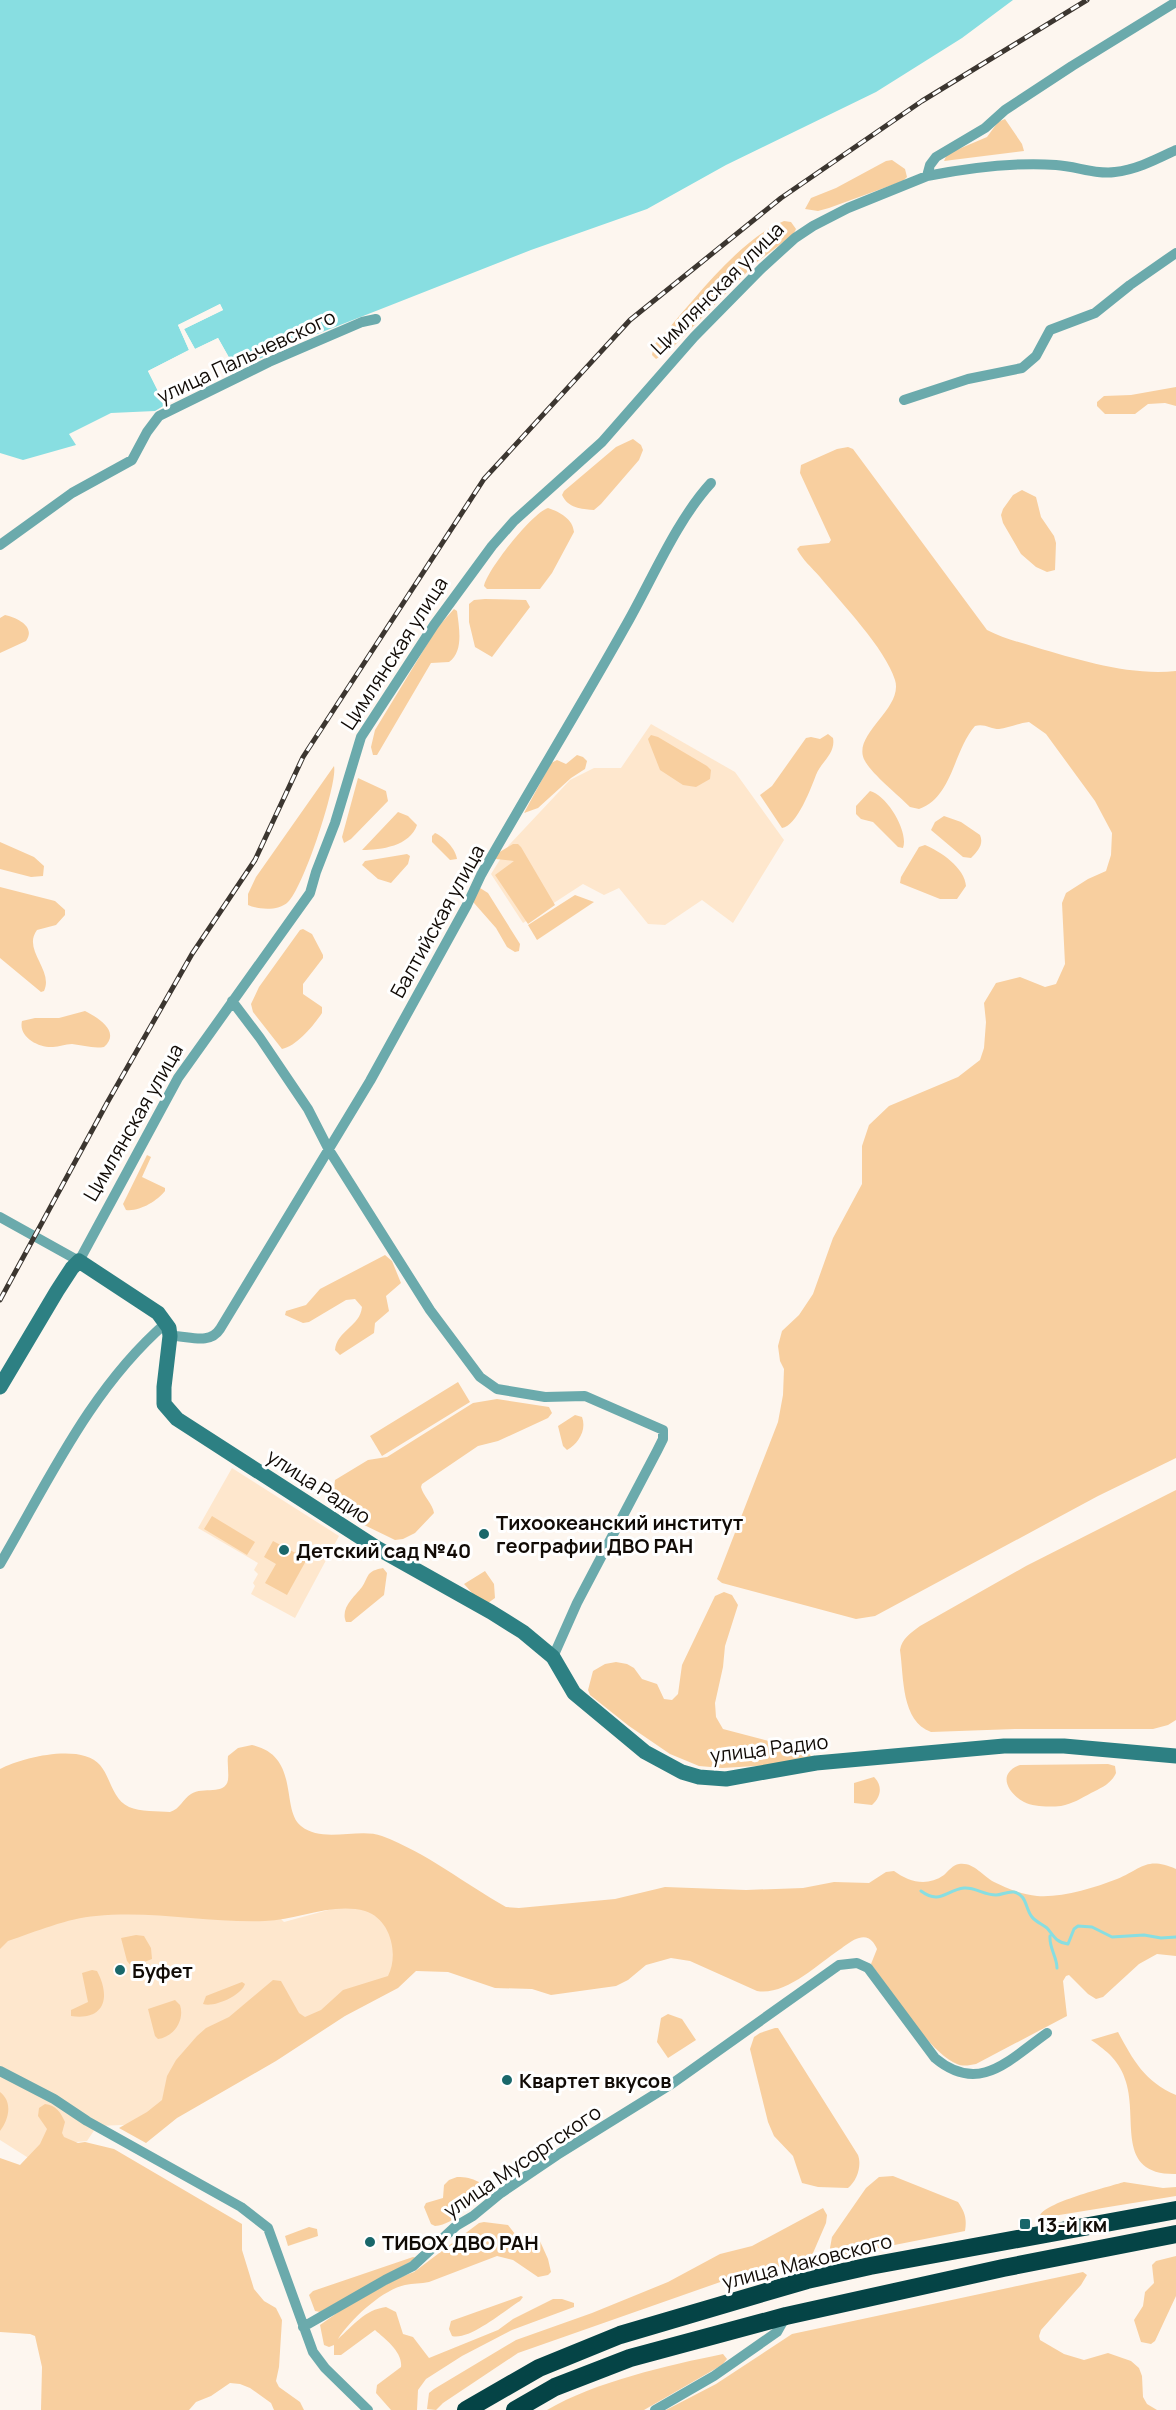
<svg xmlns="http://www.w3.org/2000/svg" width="1176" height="2410" font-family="Manrope,sans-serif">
	<rect width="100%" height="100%" fill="#fdf6ef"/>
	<path fill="#fee7cd" d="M651,724L735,772L784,840L733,923L702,900L665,925L648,924L619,888L604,895L583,884L523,923L491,874L509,845L570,780L594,768H621Z
		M232,1468L339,1536L295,1618L251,1594L255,1586L253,1583L258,1574L254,1570L258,1563L198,1528Z
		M365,1900L423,1958L146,2124L97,2126L87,2141L57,2144L38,2164L0,2140V1919L265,1903L284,1922Z"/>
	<path fill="#f8cf9f" d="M1005,119L1022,144L1024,151L944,161L947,154L987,137L998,122Z
		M892,160L905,169L907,177L903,181L829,208L818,211L805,209L811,198L836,188L886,161Z
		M784,221L791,222L796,229L793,235L757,262L669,351L656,359L652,355L654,345C689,307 737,240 784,221Z
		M1176,387V406L1165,403L1148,404L1135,414H1105L1097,406V402L1104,396L1131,395Z
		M633,439L641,445L643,450L639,460L601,504L594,510C581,509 568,508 562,495L564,491L616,447Z
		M848,447L853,449L987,630C1002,638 1019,642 1035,647C1079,660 1130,676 1176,671V1458L1098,1496L875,1616L856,1619L722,1583L717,1579L778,1422L783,1395L784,1369L780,1361L778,1346L782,1331L799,1315L813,1294L833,1238L862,1184V1146L869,1125L889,1106L958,1077L980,1060L984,1048L986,1022L984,1003L996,983L1020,977L1045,987L1056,984L1065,964L1062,903L1066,893L1088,879L1106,871L1111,855L1112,833L1095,801L1046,734L1029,722C1019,723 1008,728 999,729C991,729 984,723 975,726C953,751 953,797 919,809L910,807C898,795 872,774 865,761C850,735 904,709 895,680C885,648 842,604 820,577C812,568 802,559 797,549L800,546L829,543L831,540L800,473L801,465L837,449Z
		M1022,490L1036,497L1041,517L1054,536L1056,543L1055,570L1047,572L1036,567L1021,554L1003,523L1001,515L1003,509L1013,495Z
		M548,508C560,512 573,519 574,532L552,573L540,589H487L484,586C487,570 532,513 548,508Z
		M485,599L526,600L530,607L492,657L475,647L469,622V604L474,600Z
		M454,609L457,611C459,627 464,652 449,662L431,663L380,750L377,755H373L371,747L375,730L437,628Z
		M5,615C18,618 36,627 26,641L0,653V618Z
		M828,734L833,738C836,753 821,762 816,775C811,788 797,826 782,828L760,795L772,786L806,738L811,737L820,739Z
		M651,735L658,737L707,766L711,770L710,779L696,787L683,785L660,770L649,742L648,739Z
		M577,755L583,757L587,761L585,769L571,778L538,808L524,813L551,763L557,760L566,764Z
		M334,766C338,783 303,889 288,902C279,911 259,910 248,905V894L256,877Z
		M358,778L386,791L388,801L351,839L344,843L342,837Z
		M870,791C887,795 909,832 903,848L898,847L873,822L861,819L856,814V806Z
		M398,812L408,816L417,825C410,846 381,850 362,850Z
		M944,816L961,822L980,835C984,844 978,851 971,858L963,857L931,830L935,822Z
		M435,833C444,837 456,849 457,859L450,860L432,842V836Z
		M0,842L34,857L44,866L43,876L31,877L0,869Z
		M513,844H518L521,847L555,905L528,924L495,875L514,861L496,859L493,856Z
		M925,845C940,851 965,868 966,886L957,899H940L900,883L901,877L919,847Z
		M407,854L410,856L408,864L391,883L378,879L362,865L365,861Z
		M0,887L55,901L65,910V915L56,925L37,930C22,950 54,970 44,991L41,992L0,958Z
		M480,888L488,893L520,944L519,951L515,952L507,947L496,928L474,903L472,900Z
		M575,895L594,902L537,940L528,925Z
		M303,929L312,934L323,955V958L303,984V994L322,1007V1013C314,1025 297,1046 282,1049L253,1012L251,1004L259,987L300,930Z
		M85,1011C99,1018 121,1032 104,1047C93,1049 83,1045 72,1044C65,1044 59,1047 53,1047C39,1048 18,1037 22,1021L35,1018H59Z
		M147,1155L151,1157L142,1177L165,1188V1191C157,1201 139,1212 126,1210L123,1204Z
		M385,1255L392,1261L401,1283L386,1296L389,1311L375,1323L374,1333L340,1355L335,1350C337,1330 360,1327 362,1307L355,1299L346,1300L309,1322L303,1323L285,1315L286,1311L306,1305L320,1289Z
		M458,1382L470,1402L382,1456L370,1436Z
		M497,1399L549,1407L552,1413L548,1418L498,1441L478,1446L422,1484L421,1487C423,1496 433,1504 434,1513L415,1533L403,1539L395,1540L358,1522L334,1489L335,1480L368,1460L387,1457L473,1403Z
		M575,1415L582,1417C587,1430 578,1444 567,1450L563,1446L558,1426Z
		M1176,1490V1720L1168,1725L1153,1729H1015L931,1732C901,1721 904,1678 900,1650C902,1638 911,1633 920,1626L1026,1566Z
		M212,1516L255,1542L247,1555L204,1529Z
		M273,1541L307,1559L287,1595L265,1583L276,1564L264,1557Z
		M383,1568L387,1573L384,1595L351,1622H346C340,1608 354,1597 362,1587C365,1583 366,1578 369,1574C373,1570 378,1569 383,1568Z
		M485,1571L494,1584L495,1598L488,1603L473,1594L464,1584Z
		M724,1592L732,1595L738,1605L725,1646L723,1667L715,1703L716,1717L723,1729L807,1751L813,1759L808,1763L722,1768L699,1766L670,1754L629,1726L590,1695L588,1690L593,1671L605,1664L616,1662L627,1664L634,1668L642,1679L657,1684L664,1699L672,1700L678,1694L682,1665L715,1596Z
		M252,1745C301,1756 280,1809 301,1826C323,1844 359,1827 382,1836C427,1853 465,1884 506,1907L519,1908L615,1899L665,1887L746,1890L803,1888L834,1882L869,1883L886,1872L894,1871C909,1882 927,1887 944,1875C948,1871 953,1865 959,1864C974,1862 981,1875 994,1882C1006,1888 1023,1895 1037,1896C1061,1898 1094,1888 1117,1879C1142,1869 1146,1856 1176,1869V1956L1157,1954L1139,1964L1103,1997L1096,1999L1088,1994L1069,1975L1066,1976L1063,1981L1067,2016L976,2064C970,2065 963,2067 957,2064C929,2053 891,1990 871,1964L877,1949C874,1942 869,1935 859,1938C853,1939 845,1946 839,1950C817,1965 785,1996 757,1991L690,1961L671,1958L646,1965L628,1980L616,1986L551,1995L532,1989L495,1988L448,1972L416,1971L398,1988L345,2016L276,2061L177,2118L146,2143L119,2128L147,2112L162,2100L167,2076L176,2060L197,2036L206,2028L229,2017L273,1980L281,1981L299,2013L305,2017L321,2010L343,1990L388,1976C399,1955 391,1919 365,1911C333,1902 297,1920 265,1921C209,1923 152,1910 96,1916C68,1918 35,1932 8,1941L0,1949V1769C22,1757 82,1743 100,1765C111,1778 112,1799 129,1807C140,1812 158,1811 170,1812C180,1809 183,1799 191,1794C203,1786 225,1796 228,1780C229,1772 227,1764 228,1756L238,1748Z
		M1108,1764L1115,1766L1116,1773C1111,1784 1101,1788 1091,1793C1082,1798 1072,1804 1061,1806C1049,1807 1034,1807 1024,1802C1007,1793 997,1773 1020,1765Z
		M874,1777C883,1786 881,1797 872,1805L854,1803V1783Z
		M136,1935L144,1936L151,1948L152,1959L132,1967L127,1961L121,1938Z
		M92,1970L97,1971C111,1997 105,2021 71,2016V2010L88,2002L82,1973Z
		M242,1982L245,1984C242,1995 214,2008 203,2004L206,1996Z
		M175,2000L180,2005C185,2020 174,2037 158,2039L155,2036L148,2009Z
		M668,2014L682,2019L696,2040L668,2058L657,2042L661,2018Z
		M775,2028H778L858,2155C862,2166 857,2181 848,2188L818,2187L802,2183L793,2156L774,2136L768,2122L750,2049L754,2037L760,2033Z
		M1118,2032C1133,2060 1145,2082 1176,2095V2174C1115,2175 1138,2121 1126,2082C1120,2061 1107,2051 1091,2040Z
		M0,2092C13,2102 9,2119 0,2131Z
		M45,2104C56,2105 61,2113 65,2122L62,2133L64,2137L78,2143L85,2142L114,2149L242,2224V2250L254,2289L264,2301L276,2308L282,2320L279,2367L276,2381L279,2387L300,2402L304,2410H274L271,2403L250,2388L240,2384L230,2383L211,2396L196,2402L189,2410H41L42,2367L35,2336L30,2334L0,2332V2158L20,2165L40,2144L47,2129L38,2116L39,2108Z
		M893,2176L958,2202C965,2212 967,2219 965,2231L839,2256L833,2255L830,2248L832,2237L866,2188L879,2177Z
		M457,2177C466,2177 471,2178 479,2182L480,2188C468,2204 457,2224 435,2226L431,2224L424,2207L426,2203L443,2198L444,2185L449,2180Z
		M1124,2182L1163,2188L1176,2187V2196L1047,2217L1040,2216C1043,2203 1108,2187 1124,2182Z
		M823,2208L827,2215L826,2223L813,2253L805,2262L746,2273L518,2353L443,2403L436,2410L427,2409L429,2393L434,2389L516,2340L592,2313L668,2282L720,2254L752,2246Z
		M484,2222L508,2225L515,2234L539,2239L548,2259L551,2272L548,2275L538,2277L513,2260L497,2256L429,2282C421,2284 413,2283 405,2285C382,2290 351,2319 338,2339C354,2325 364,2310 386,2307L396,2312L403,2334L413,2337L429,2358L498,2330L513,2319L553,2299H562L574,2303V2307L512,2330L462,2356L426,2379L418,2390L417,2410H391L376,2393L377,2385L401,2367C403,2352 385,2339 375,2330L341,2355H334V2345L329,2347L324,2345L320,2325L344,2308L398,2278L414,2272L479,2223Z
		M309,2227L317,2229L318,2236L288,2246L285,2236Z
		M1176,2256V2296L1155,2341L1151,2344L1141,2342L1134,2320L1143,2306L1145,2292L1154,2283L1152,2265L1156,2261Z
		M413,2257L417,2258L320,2312L315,2311L309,2295L313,2291Z
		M1083,2272L1087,2275L1081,2285L1041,2330L1039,2336L1040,2340L1064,2354L1084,2360L1108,2353L1131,2361L1139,2368L1142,2376L1143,2397L1147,2404L1157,2410H666L716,2384L792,2334Z
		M521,2296L523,2297L520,2301C505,2310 469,2341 452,2336L449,2329L451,2321Z
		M723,2354L727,2359L722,2365L644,2410H547C594,2382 669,2365 723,2354Z"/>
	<path fill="#88dee1" d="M0,0H1013L962,38L876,92L726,165L647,209L531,250L381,309L289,345L236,370L218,338L195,349L184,329L223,310L220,304L178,325L189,350L148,371L165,405L155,411L111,413L69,434L76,445L23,460L0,453Z"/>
	<path fill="#fdf6ef" d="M220,304L223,310L184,329L195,349L218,338L236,370L233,372L217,342L196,352L192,350L152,373L168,404L165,405L148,371L189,350L178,325Z"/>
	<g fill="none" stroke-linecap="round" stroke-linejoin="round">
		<path stroke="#88dee1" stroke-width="3" d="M921,1891C940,1905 946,1890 964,1888C975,1887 984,1895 996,1895C1002,1895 1007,1891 1014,1892C1027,1895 1025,1908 1032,1917C1036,1922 1042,1924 1047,1928C1054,1936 1055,1942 1068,1944L1074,1929L1078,1926L1092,1927L1112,1937L1144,1935L1161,1938L1176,1937
			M1050,1936C1049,1948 1057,1957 1057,1968"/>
		<path stroke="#6baaac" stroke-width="10" d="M927,176C968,168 1014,162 1056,165C1076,166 1096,175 1115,172C1136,170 1157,159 1176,150
			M904,400L968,379L1022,368L1036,356L1050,330L1095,313L1130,285L1176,253
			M0,545L72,493L132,460L147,432L159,416L269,362L362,322L376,319
			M232,1001L260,1038L308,1109L329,1150L430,1310L480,1377L497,1389L545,1397L585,1396L663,1430V1439L657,1451L577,1603L553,1657
			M0,1217L79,1261L178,1078L310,893L316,872L335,823L361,737L434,625L492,546L514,521L602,442L694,337L762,268L795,238L813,226L848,208L927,176L930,165L936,157L985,128L1005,110L1072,66L1176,2
			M170,1336C187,1335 209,1346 220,1329L370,1081L467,905L481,875C528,792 578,711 625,627C651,582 676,521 711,483
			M0,1564C49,1480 91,1388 166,1323
			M0,2071L54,2099L87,2121L241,2207L268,2228L313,2352L325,2368L368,2410
			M303,2327L385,2280L413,2266L456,2226L473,2216L501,2193L557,2155L673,2083L839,1965L857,1963L868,1968L935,2058C979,2095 1009,2060 1047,2033
			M655,2410L714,2376L777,2332L786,2316"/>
		<path stroke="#2d8083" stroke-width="15" d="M0,1387L57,1291L72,1268L79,1261L158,1313L169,1328L170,1336L164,1387V1404L177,1419L377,1548L491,1612L523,1632L553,1657L574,1693L645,1752L682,1772L699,1777L726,1779L816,1763L1004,1746H1064L1176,1756"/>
		<path stroke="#054446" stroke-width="18" d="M466,2410L539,2368L620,2335L807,2280L870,2266L1176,2210
			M515,2410L555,2387L630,2358L786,2316L1003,2268L1176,2234"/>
		<g stroke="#3c3630" stroke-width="5">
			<path id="rail" d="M0,1300L107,1103L192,954L255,860L303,757L484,479L630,320L781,198L922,101L1087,0"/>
		</g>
		<use href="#rail" stroke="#fff" stroke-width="3" stroke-dasharray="9" stroke-linecap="butt"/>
	</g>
	<g fill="#19676a" stroke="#fff" stroke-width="2">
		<circle cx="484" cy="1534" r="6"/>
		<circle cx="284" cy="1550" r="6"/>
		<circle cx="120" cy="1970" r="6"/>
		<circle cx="507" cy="2080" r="6"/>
		<rect x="1019" y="2218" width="12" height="12" rx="3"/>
		<circle cx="370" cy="2242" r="6"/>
	</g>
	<g text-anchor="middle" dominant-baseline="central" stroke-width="6" stroke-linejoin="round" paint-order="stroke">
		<g font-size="20" fill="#110b06" stroke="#fff">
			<text transform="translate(717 288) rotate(-45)">Цимлянская улица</text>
			<text transform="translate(246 356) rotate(-25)">улица Пальчевского</text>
			<text transform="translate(394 653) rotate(-57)">Цимлянская улица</text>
			<text transform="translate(437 921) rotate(-61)">Балтийская улица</text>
			<text transform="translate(133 1122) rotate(-60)">Цимлянская улица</text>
			<text transform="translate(319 1486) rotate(33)">улица Радио</text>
			<text transform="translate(769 1748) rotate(-7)">улица Радио</text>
			<text transform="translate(522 2161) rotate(-34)">улица Мусоргского</text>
			<text transform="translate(807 2261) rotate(-14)">улица Маковского</text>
		</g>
		<g font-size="20" font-weight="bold" fill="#110b06" stroke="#fff" text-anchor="start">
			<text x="496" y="1522">Тихоокеанский институт<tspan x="496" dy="23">географии ДВО РАН</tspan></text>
			<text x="296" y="1550">Детский сад №40</text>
			<text x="132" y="1970">Буфет</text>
			<text x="519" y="2080">Квартет вкусов</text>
			<text x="1037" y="2224">13-й км</text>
			<text x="382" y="2242">ТИБОХ ДВО РАН</text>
		</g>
	</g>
</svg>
